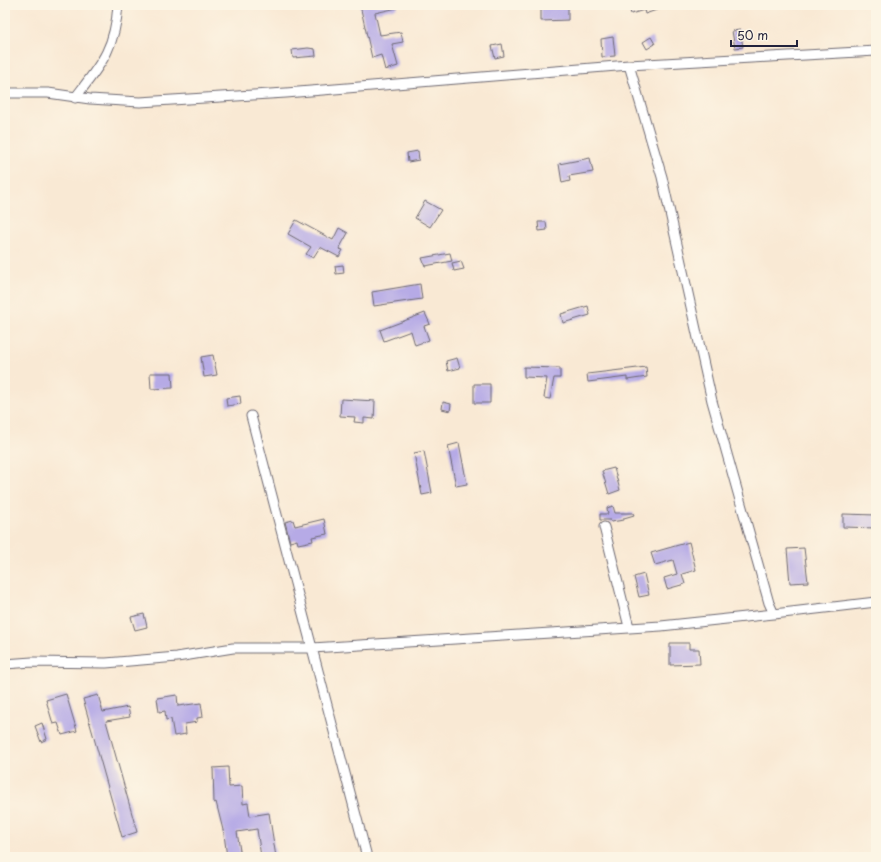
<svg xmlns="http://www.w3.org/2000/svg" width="881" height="862" font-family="'Playpen Sans',sans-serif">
	<rect width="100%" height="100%" fill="#fcf5e5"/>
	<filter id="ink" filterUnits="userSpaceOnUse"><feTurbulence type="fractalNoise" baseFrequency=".025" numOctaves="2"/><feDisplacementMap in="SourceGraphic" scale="8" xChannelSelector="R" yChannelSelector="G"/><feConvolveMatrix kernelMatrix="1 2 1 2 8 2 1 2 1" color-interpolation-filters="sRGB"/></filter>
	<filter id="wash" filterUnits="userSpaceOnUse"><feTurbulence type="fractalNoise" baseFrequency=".012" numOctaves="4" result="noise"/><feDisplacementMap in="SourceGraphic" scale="16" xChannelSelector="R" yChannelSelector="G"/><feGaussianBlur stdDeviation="0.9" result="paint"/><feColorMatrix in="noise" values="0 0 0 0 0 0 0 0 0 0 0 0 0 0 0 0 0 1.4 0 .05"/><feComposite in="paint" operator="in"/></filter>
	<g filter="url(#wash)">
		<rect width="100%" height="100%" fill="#f9e9d4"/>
		<g id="blocks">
			<path fill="#b6aae6" d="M360,5H397V8L375,13L380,35L401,32L403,42L392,44L398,66L385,70L381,55L372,58Z
				M541,5H568V20L541,21Z
				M628,5H668V6L645,14L644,10L631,14Z
				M740,30L743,47L735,48L732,31Z
				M613,37L615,56L602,57L601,39Z
				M651,37L655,44L647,49L643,42Z
				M502,44L504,56L495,58L492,46Z
				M308,48L315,49L316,56L293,58L292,50Z
				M418,151L419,160L408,162L407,153Z
				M590,158L593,172L569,176L570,181L562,183L559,164Z
				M425,201L441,210L430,227L415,218Z
				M296,220L333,240L339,228L348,233L339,249L343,250L339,257L320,247L313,258L306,254L311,247L288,234Z
				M538,222H546L547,230L539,231Z
				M450,253L452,261L425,266L422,258Z
				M461,261L464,269L454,271L452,263Z
				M343,265L344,273L336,274L335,266Z
				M420,284L422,299L374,306L372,292Z
				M588,306L590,315L563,323L561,314Z
				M425,313L430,324L424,326L429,340L415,345L411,331L384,341L380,330Z
				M213,355L217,375L204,377L201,357Z
				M457,358L460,368L448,371L446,361Z
				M524,367L560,368V378H554L550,399L544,398L547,378L524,377Z
				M646,367L647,377L627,380V377L588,382L587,374Z
				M150,373H172L173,388L151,389Z
				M474,384H490V403H474Z
				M240,396L241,404L227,406L226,398Z
				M341,399L375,401L374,419L364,418V423L354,422L355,417L340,416Z
				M443,402L451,404L450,411L442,409Z
				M459,443L467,484L456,486L448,446Z
				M424,451L432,493L422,495L414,453Z
				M614,468L620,490L609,494L602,471Z
				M613,506L615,513H633L634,515L624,518V520L611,522L610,520H600V514H608L607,508Z
				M843,514L876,515V528L843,527Z
				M324,519L327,534L312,537L313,541L298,544L297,540L290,542L285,522L293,520L295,526Z
				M689,542L696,570L682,574L685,584L667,589L664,578L677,574L673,560L655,565L651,553Z
				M804,548L808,582L790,583L787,549Z
				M644,574L649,595L639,597L634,577Z
				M144,614L147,627L135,630L131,617Z
				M670,643H689V649H699L700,664L670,665Z
				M66,694L77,731L62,735L58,723L53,724L46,700Z
				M98,695L103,712L128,707L130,717L106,721L137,832L122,837L83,699Z
				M177,695L178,706L201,703L203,717L197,718V722L185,724L186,734L174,736L171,719L166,720L165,711L159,712L157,698Z
				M42,723L47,739L41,742L35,726Z
				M228,767L229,787L242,786L243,804L248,803L250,816L269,813L276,857H261L257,829L237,832L241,857H227L224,834L216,802L214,803L213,768Z"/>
		</g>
	</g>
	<g filter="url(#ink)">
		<use href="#blocks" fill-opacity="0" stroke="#6d6871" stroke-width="1"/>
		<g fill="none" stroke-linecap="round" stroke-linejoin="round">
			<g stroke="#6d6871" stroke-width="11">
				<path id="minor" d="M629,65L662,177L712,401L769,603L774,614L876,602
					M5,93H48L90,99L140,102L286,93L629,65L876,51
					M75,98C101,64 115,49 118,5
					M604,527L629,627
					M5,664L32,662L106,663L177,657L233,648H312L251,416
					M367,857L312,648L661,626L774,614"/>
			</g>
			<use href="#minor" stroke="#fff" stroke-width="9"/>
		</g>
	</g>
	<rect width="881" height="862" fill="none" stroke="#fcf5e5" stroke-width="20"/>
	<path d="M731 40v6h66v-6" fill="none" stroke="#22223b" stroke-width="2"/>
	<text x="737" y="40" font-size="12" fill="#22223b" stroke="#fcf5e5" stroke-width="3" paint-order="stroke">50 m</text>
</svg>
